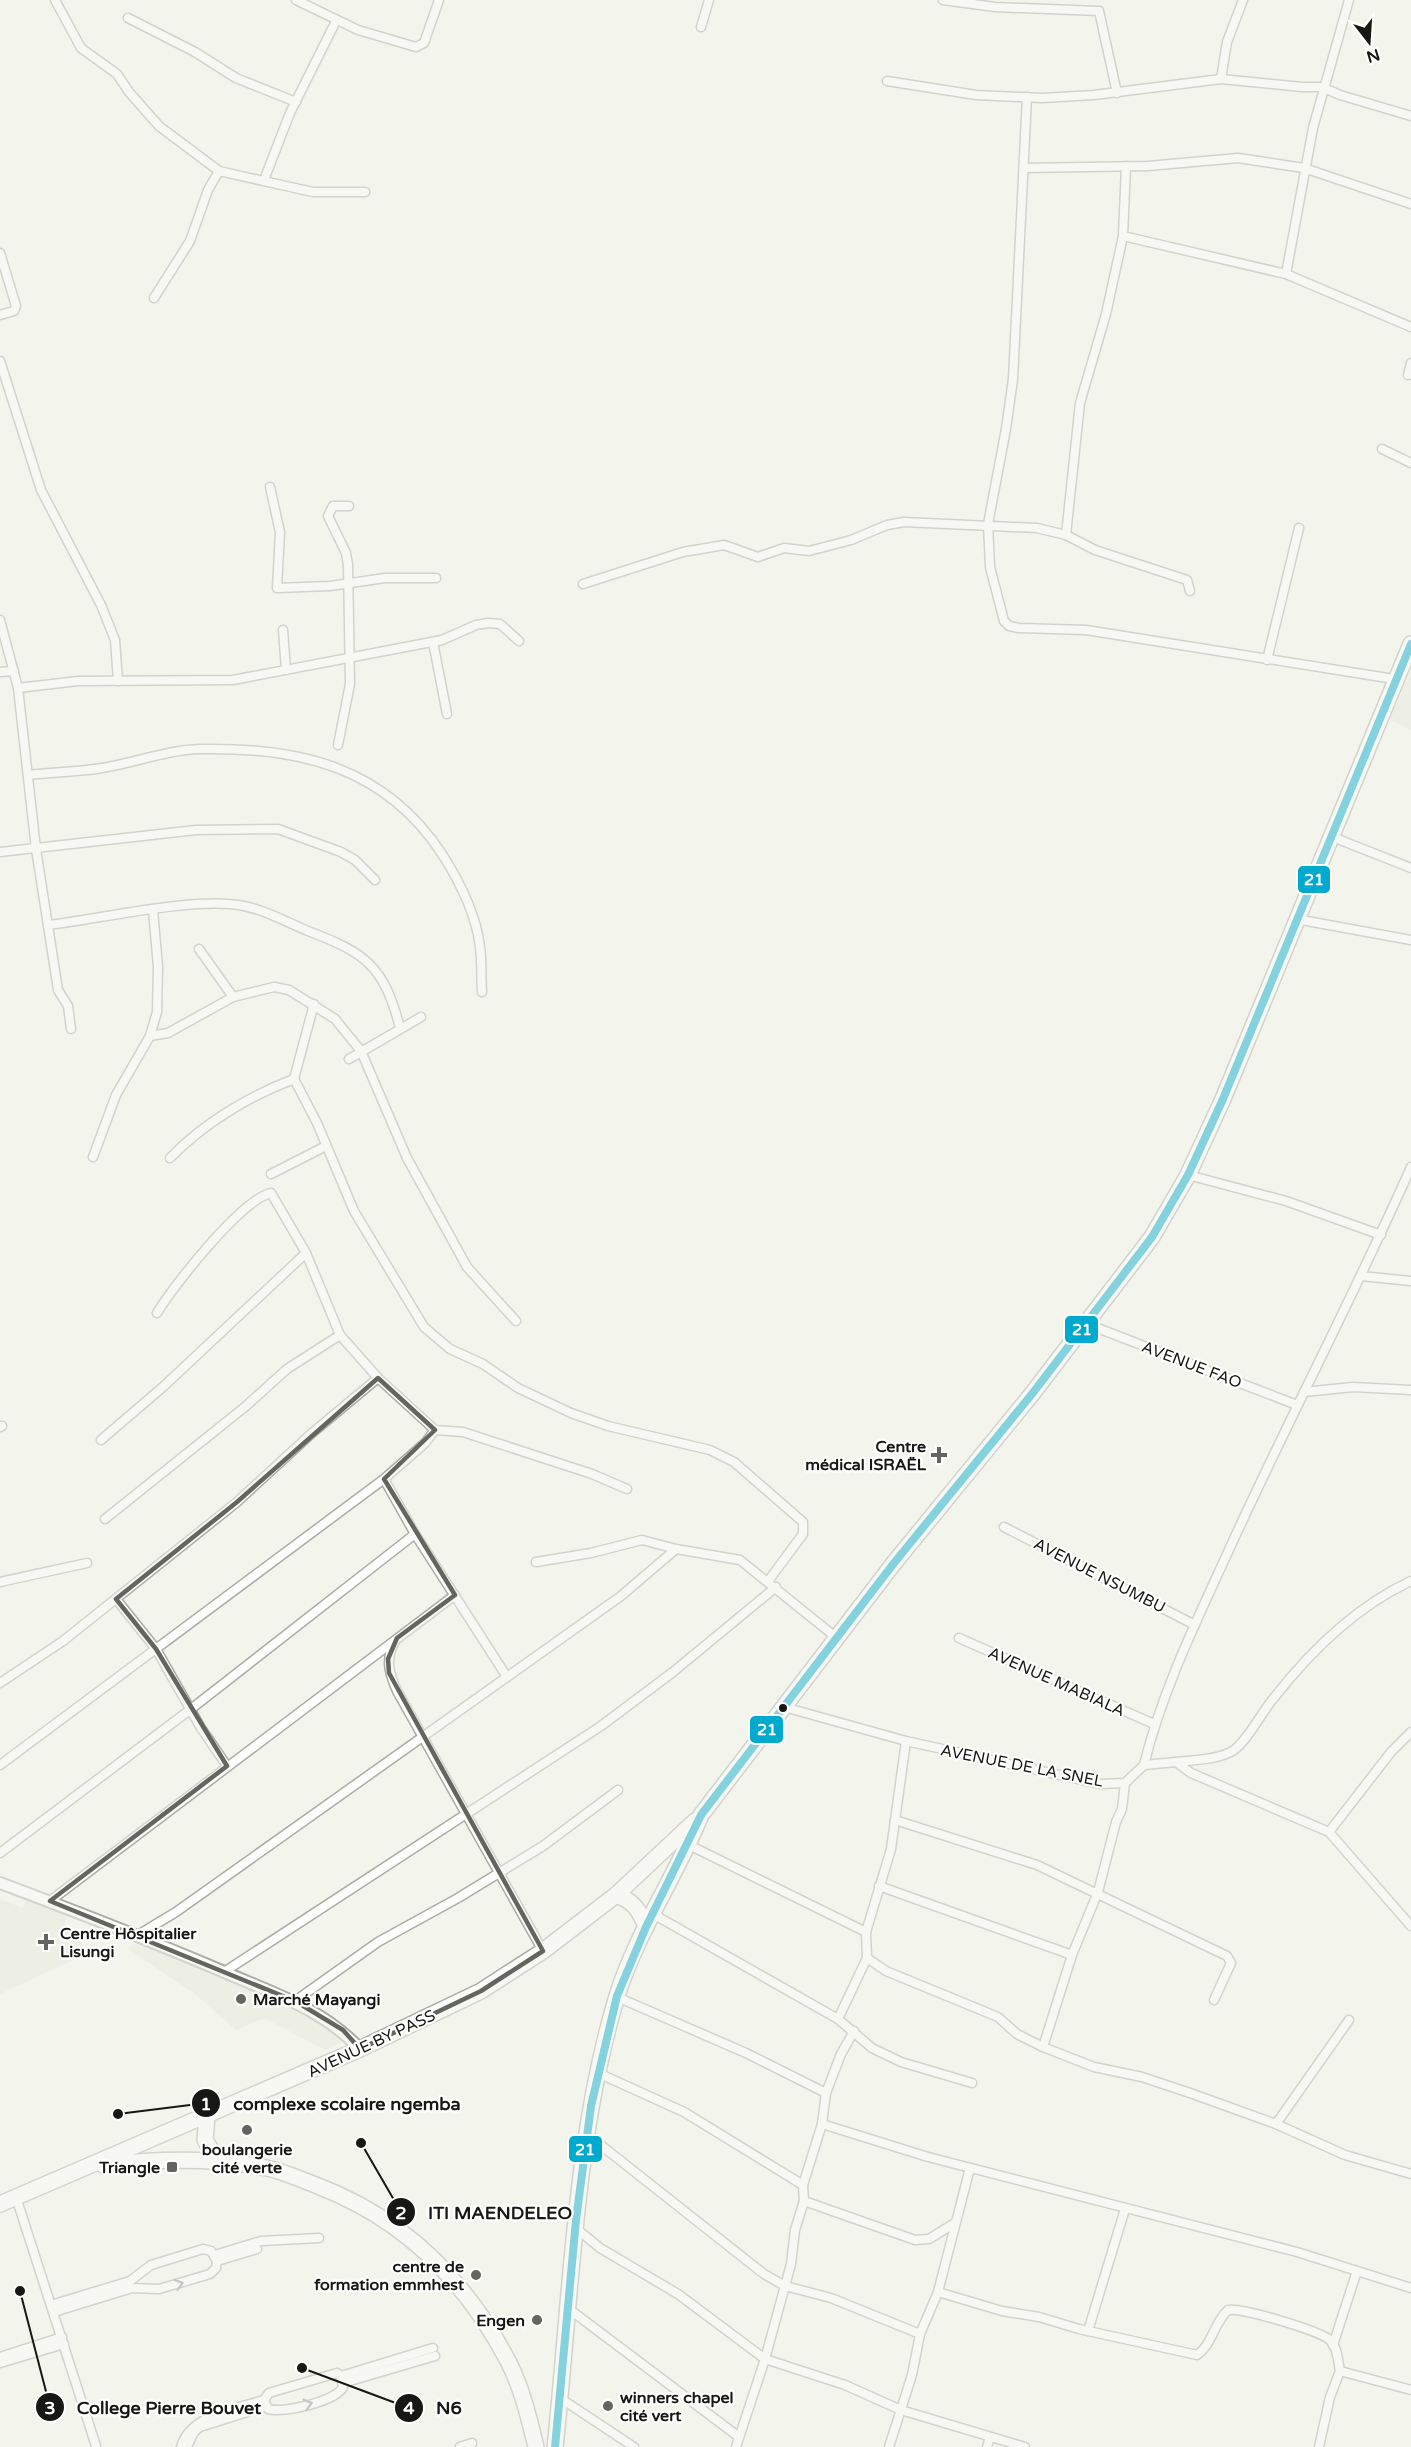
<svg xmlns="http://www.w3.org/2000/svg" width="1411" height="2447" viewBox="0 0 1411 2447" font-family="'Varela Round',sans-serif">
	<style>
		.built { fill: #e6e9da }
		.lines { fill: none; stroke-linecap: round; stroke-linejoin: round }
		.minor-casing { stroke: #acaca7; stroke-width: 11 }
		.tertiary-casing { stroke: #acaca7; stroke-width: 14 }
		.trunk-casing { stroke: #acaca7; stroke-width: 18 }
		.minor { stroke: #fdfdfc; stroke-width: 8 }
		.tertiary { stroke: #fdfdfc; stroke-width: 10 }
		.trunk { stroke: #fdfdfc; stroke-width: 15 }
		.bus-1-casing { stroke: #fff; stroke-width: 12 }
		.bus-1 { stroke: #00a9ce; stroke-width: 8 }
		.oneway { stroke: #969693 }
		.marked { fill: none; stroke: #64655f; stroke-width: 4.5; stroke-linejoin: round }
		.poi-dot { fill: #64655f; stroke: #fff; stroke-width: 2 }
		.bus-dot { fill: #171813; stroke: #fff; stroke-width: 2 }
		.labels { text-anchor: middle; stroke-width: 4.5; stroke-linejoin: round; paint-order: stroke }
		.street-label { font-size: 16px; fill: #171813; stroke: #fff }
		.poi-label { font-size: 16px; font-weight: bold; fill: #171813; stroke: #fff; text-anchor: end }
		.leader { fill: none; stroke: #171813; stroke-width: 2 }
		.callout-dot { fill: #171813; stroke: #fff; stroke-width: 2 }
		.mark-label { font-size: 18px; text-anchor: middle; font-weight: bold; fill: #fff }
		.callout-label { font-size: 18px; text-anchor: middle; font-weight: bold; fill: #171813; stroke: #fff; stroke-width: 4.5; stroke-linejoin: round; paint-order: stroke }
		.line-badge { stroke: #fff; stroke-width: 2 }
		.badge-label { font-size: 16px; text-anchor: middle; font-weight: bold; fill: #fff }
	</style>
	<rect width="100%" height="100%" fill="#f3f4ec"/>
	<g class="built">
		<path d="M1411 672V730L1389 719Z"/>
		<path d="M26 1898 68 1915 64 1926 76 1931 86 1954 0 1994V1899L23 1908Z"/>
		<path d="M141 1941 293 2004 346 2040 326 2050 264 2018 236 2030 195 1994 127 1948Z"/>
	</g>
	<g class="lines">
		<defs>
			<g id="minor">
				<path d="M55 0 81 48 117 74 129 92 159 126 219 171 313 192H365"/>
				<path d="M296 0 358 30 416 47 424 43 439 0"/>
				<path d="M943 0 995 7 1099 11 1117 93"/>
				<path d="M128 18 195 52 236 78 296 102"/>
				<path d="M701 27 709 0"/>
				<path d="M1221 79 1227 42 1243 0"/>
				<path d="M887 81 976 95 1042 98 1094 95 1221 79 1302 87H1322L1340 95 1411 116"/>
				<path d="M1027 97 1013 379 1006 429 988 524 990 567 1004 621 1009 626 1019 628 1086 630 1394 679"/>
				<path d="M1025 168 1148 166 1238 158 1304 168 1411 204"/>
				<path d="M264 180 290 113 336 21"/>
				<path d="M1123 236 1286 274 1411 327"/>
				<path d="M0 253 16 306 14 311 0 315"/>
				<path d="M1286 274 1313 128 1349 0"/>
				<path d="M154 298 190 241 208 190 219 171"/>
				<path d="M0 361 41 490 101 605 115 640 118 681"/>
				<path d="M1408 375 1411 363"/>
				<path d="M1382 449 1411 463"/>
				<path d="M270 487 280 532 277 588 330 586 385 578H436"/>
				<path d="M1066 535 1080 403 1106 314 1123 236 1126 166"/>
				<path d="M583 584 683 552 724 545 758 557 784 548 809 551 851 540 887 525 904 522 1037 528 1066 535 1095 550 1187 580 1190 591"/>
				<path d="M0 620 18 688 36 849 58 990 68 1006 71 1029"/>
				<path d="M283 630 286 670"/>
				<path d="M433 642 447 714"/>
				<path d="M1267 660 1299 528"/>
				<path d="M0 672 14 671"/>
				<path d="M18 688 78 681 233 680 442 640 476 625 488 623 500 624 519 641"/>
				<path d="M338 745 350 684 348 565 346 553 328 516 333 506H349"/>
				<path d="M29 775C53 772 78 772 102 768 135 763 166 750 200 749 300 747 385 767 442 854 460 882 476 914 480 947 482 961 481 977 482 992"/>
				<path d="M1330 836 1411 868"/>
				<path d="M0 852 196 830 278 829 341 852 355 860 375 880"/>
				<path d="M1296 919 1411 940"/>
				<path d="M48 925C101 919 195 896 244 906 266 910 288 923 308 931 366 953 384 966 400 1028"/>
				<path d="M199 949 233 997"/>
				<path d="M150 1036 168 1033 233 997 274 987 289 990 335 1019 361 1051 407 1158 467 1267 516 1321"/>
				<path d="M349 1059 421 1017"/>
				<path d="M294 1079 314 1004"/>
				<path d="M93 1157 116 1095 150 1036 157 1012 158 967 153 910"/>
				<path d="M170 1158C204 1123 249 1096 294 1079L317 1123 354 1211 424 1327 450 1349 483 1364 518 1388 571 1413 608 1426 710 1450 734 1462 803 1522V1534L769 1580"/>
				<path d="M271 1174 326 1146"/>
				<path d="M1188 1175 1286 1201 1381 1235"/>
				<path d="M1361 1276 1411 1281"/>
				<path d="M157 1313C174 1285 241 1200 271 1193L306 1253 340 1335 378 1378 435 1430 463 1432 592 1474 627 1489"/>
				<path d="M1087 1324 1297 1405"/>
				<path d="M1304 1392 1353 1387 1411 1390"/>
				<path d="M0 1427 2 1426"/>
				<path d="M101 1440 164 1386 306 1253"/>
				<path d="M384 1479 415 1534 507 1677"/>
				<path d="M105 1519 246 1406 287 1369 340 1335"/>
				<path d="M1004 1527 1195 1625"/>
				<path d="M536 1562 591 1553 642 1540 676 1549 740 1560 838 1639"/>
				<path d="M0 1582 87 1563"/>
				<path d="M116 1599 156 1649 201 1728 227 1766"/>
				<path d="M959 1638 1154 1724"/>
				<path d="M395 1641C385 1659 389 1673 397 1691L543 1951"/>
				<path d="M0 1683 63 1641 237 1502 312 1433 378 1378"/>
				<path d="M784 1707 906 1741 1100 1784 1125 1783 1144 1765 1176 1762 1191 1773 1329 1832 1391 1752 1411 1732"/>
				<path d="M1176 1762C1193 1760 1219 1760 1234 1750 1247 1741 1262 1712 1273 1699 1309 1653 1357 1606 1411 1581"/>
				<path d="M0 1765 384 1479 425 1443 435 1430"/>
				<path d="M1144 1765C1163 1687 1200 1614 1233 1541 1291 1415 1355 1293 1411 1167"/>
				<path d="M895 1820 1037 1865 1227 1956 1231 1963 1214 2000"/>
				<path d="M1329 1832 1411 1926"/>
				<path d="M689 1845 866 1932"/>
				<path d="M0 1853 191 1709 415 1534"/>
				<path d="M879 1886 1072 1955"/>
				<path d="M50 1901 455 1595"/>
				<path d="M653 1914 838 2019 872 2048 901 2062 972 2083"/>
				<path d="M138 1935 176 1912 621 1596 676 1549"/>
				<path d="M867 1958 886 1971 998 2017 1017 2034 1043 2047 1094 2067 1142 2077 1190 2093 1276 2124 1345 2155 1411 2174"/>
				<path d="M224 1972 601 1726 673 1672 776 1587"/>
				<path d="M617 1997 746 2053 826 2093"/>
				<path d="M295 2001 378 1942 458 1898 543 1846 618 1790"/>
				<path d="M838 2019 867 1958 866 1932 891 1849 906 1741"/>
				<path d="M1043 2047 1072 1955 1098 1892 1116 1822 1122 1809 1125 1783"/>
				<path d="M598 2073 684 2112 803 2185"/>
				<path d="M822 2124 928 2157 1297 2252 1411 2288"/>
				<path d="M1276 2124 1349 2020"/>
				<path d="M588 2135 764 2274 785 2286 831 2298 920 2334"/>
				<path d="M16 2197 96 2446"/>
				<path d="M804 2201 915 2240 929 2239 955 2223"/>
				<path d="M577 2229 600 2248 678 2294 765 2359 845 2385 901 2410 1025 2447"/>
				<path d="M215 2255 261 2241 319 2238"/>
				<path d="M217 2261 257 2249"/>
				<path d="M938 2292 1002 2311 1039 2317 1079 2329 1197 2355C1213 2344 1213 2324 1228 2310 1241 2307 1320 2331 1330 2340 1338 2348 1338 2362 1340 2371L1411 2390"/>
				<path d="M51 2305 130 2281 151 2265 203 2249 211 2251 217 2261 216 2268 210 2274 159 2289 132 2288 54 2312"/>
				<path d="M569 2309 739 2437"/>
				<path d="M1088 2331 1125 2209"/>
				<path d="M1333 2345 1357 2271"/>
				<path d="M0 2357 62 2337"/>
				<path d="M0 2363 64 2344"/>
				<path d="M343 2383 435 2356"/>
				<path d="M560 2398 634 2447"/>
				<path d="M264 2400 268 2409C282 2414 337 2401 343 2387L341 2376"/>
				<path d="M181 2447C190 2415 235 2409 264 2400L269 2393 337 2373 341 2376 433 2348"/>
				<path d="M187 2447 194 2432 200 2427 266 2406"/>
				<path d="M460 2447 472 2443"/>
				<path d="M736 2447 765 2359 791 2264 795 2230 804 2201 803 2185 822 2124 826 2093 841 2054 854 2031"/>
				<path d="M889 2447 912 2375 920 2334 938 2292 970 2168"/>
				<path d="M987 2447 990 2437"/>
				<path d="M1319 2447 1330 2397 1340 2371"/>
			</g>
			<path id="tertiary" d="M0 1883C75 1911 149 1940 222 1971 272 1993 322 2008 360 2049"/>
			<g id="trunk">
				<path d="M616 1895C633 1900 640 1911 646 1927"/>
				<path d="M207 2116 205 2140 218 2161"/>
				<path d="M103 2165C155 2159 209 2157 262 2167 280 2170 300 2179 318 2186 404 2219 465 2279 508 2361 522 2388 529 2418 536 2447"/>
				<path d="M0 2204 360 2049 481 1991 543 1951 616 1895 695 1821"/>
				<path d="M555 2447C571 2300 574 2138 617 1996 637 1932 676 1876 701 1815L894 1563 1032 1394 1152 1237 1188 1175 1223 1099 1411 644"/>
			</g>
		</defs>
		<use href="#minor" class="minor-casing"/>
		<use href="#tertiary" class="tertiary-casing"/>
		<use href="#trunk" class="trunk-casing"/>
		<use href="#minor" class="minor"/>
		<use href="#tertiary" class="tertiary"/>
		<use href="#trunk" class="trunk"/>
		<defs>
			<path id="bus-1" d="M555 2447 576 2220 591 2106 617 1996 646 1927 701 1815 894 1563 1032 1394 1152 1237 1188 1175 1223 1099 1411 644"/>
		</defs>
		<use href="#bus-1" class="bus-1-casing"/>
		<use href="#bus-1" class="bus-1"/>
	</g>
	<defs><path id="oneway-chevron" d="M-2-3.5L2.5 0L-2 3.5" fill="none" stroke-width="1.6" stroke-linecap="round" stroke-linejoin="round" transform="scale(1.5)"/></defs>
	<g class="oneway">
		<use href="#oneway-chevron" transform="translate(179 2284) rotate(-17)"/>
		<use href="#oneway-chevron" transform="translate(308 2404) rotate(-16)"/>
	</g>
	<path d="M0 0H1411V2447H0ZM378 1378 435 1430 384 1479 455 1595 397 1638 388 1659 389 1673 543 1951 481 1991 360 2049 343 2030 295 2001 50 1901 227 1766 156 1649 116 1599 237 1502Z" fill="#f3f4ec" fill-opacity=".55" fill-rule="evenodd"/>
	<path class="marked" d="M378 1378 435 1430 384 1479 455 1595 397 1638 388 1659 389 1673 543 1951 481 1991 360 2049 343 2030 295 2001 50 1901 227 1766 156 1649 116 1599 237 1502Z"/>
	<g class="poi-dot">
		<path d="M936 1446h6v6h6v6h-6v6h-6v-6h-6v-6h6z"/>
		<path d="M43 1933h6v6h6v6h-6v6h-6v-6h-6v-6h6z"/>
		<circle cx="241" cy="1999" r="6"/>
		<circle cx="247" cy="2130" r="6"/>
		<rect x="166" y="2161" width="12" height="12" rx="3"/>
		<circle cx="476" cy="2275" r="6"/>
		<circle cx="537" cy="2320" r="6"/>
		<circle cx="608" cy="2406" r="6"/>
	</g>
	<circle class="bus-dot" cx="783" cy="1708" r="5"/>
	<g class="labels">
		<g class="street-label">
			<text transform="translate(1192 1364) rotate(21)" y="6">AVENUE FAO</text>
			<text transform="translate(1100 1575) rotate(27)" y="6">AVENUE NSUMBU</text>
			<text transform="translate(1057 1681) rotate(24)" y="6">AVENUE MABIALA</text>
			<text transform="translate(1022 1765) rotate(11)" y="6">AVENUE DE LA SNEL</text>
			<text transform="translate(371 2043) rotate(-25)" y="6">AVENUE BY PASS</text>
		</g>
		<g class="poi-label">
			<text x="926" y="1452">Centre<tspan x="926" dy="18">médical ISRAËL</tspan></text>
			<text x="60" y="1939" text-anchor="start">Centre Hôspitalier<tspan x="60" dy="18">Lisungi</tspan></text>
			<text x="253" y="2005" text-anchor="start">Marché Mayangi</text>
			<text x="247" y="2155" text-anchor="middle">boulangerie<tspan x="247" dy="18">cité verte</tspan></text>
			<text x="160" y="2173">Triangle</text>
			<text x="464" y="2272">centre de<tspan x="464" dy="18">formation emmhest</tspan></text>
			<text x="525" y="2326">Engen</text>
			<text x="620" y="2403" text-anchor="start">winners chapel<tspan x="620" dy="18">cité vert</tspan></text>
		</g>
	</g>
	<path class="leader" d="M118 2114L206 2103M361 2143L401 2212M20 2291L50 2407M302 2368L409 2408"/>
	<g class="callout-dot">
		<circle cx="118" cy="2114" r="6"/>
		<circle cx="361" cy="2143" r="6"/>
		<circle cx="20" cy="2291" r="6"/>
		<circle cx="302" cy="2368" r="6"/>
		<circle cx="206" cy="2103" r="15"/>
		<circle cx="401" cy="2212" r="15"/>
		<circle cx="50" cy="2407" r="15"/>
		<circle cx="409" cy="2408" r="15"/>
	</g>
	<g class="mark-label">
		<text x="206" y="2110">1</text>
		<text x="401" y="2219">2</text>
		<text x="50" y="2414">3</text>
		<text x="409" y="2414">4</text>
	</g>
	<g class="callout-label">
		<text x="347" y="2110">complexe scolaire ngemba</text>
		<text x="500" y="2219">ITI MAENDELEO</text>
		<text x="169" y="2414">College Pierre Bouvet</text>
		<text x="449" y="2414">N6</text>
	</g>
	<g class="line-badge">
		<rect x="1297" y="865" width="34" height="29" rx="6" fill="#00a9ce"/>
		<rect x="1064" y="1315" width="35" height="29" rx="6" fill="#00a9ce"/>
		<rect x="749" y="1715" width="35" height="29" rx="6" fill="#00a9ce"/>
		<rect x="568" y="2135" width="35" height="28" rx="6" fill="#00a9ce"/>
	</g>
	<g class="badge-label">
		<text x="1314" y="885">21</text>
		<text x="1082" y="1335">21</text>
		<text x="767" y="1735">21</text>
		<text x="585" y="2155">21</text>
	</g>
	<g transform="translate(1369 42) rotate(163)" stroke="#ffffff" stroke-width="4.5" paint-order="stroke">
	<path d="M0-4.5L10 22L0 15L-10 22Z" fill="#171813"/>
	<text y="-9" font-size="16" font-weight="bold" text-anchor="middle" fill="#171813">N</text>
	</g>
</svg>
